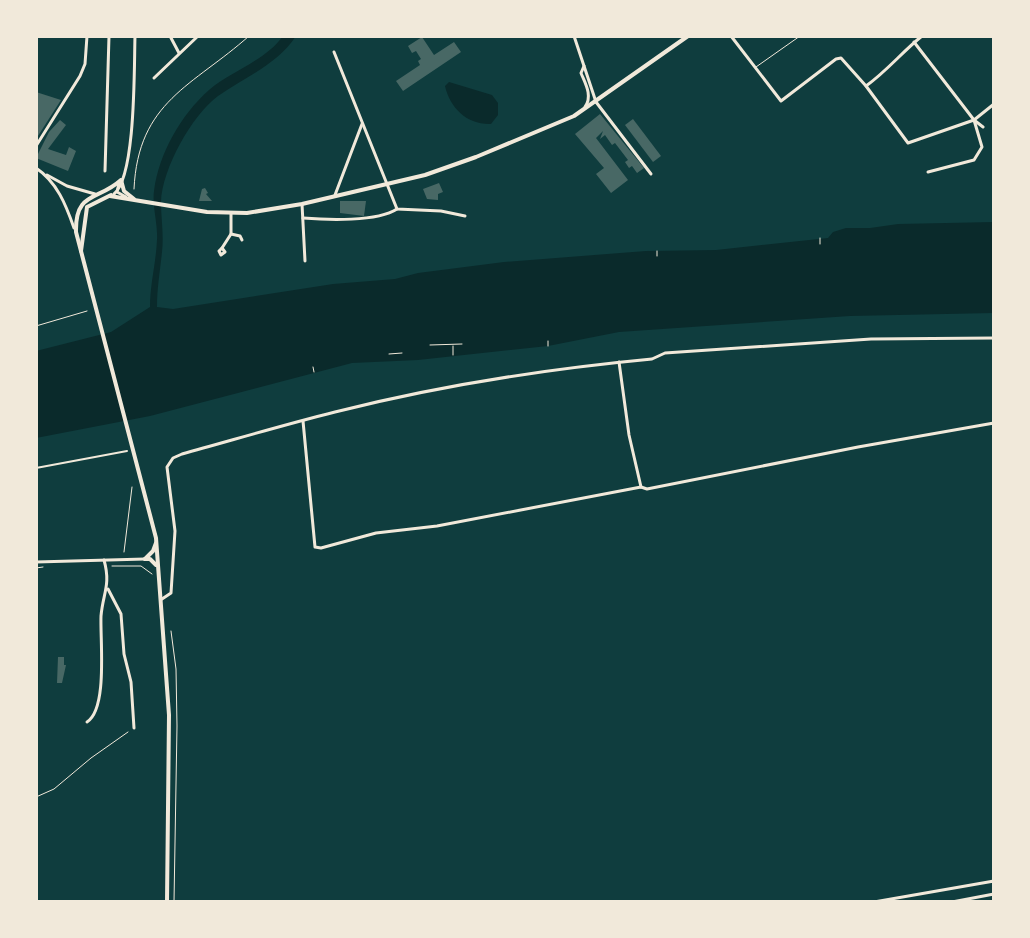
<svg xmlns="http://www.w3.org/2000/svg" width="1030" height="938" viewBox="0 0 1030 938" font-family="Rubik,sans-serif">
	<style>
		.water { fill: #0a2a2b }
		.building { fill: #486865 }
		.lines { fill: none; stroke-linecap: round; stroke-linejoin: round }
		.path { stroke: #f1e9da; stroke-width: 1 }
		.service { stroke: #f1e9da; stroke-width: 1 }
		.pedestrian { stroke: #f1e9da; stroke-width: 2 }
		.minor { stroke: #f1e9da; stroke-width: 3 }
		.tertiary { stroke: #f1e9da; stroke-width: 3 }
		.secondary { stroke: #f1e9da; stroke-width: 4 }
	</style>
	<rect width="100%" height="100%" fill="#0f3d3e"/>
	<g class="water">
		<path d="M283 36H296C277 65 246 76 218 96 192 115 162 169 161 202 161 219 164 234 162 252 160 271 157 288 157 307L173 309 333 284 395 279 418 273 504 262 646 251 716 250 828 238 833 232 846 228H870L898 224 994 222V313L850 316 619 332 548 346 418 360 352 363 150 416 36 438V351L111 332 150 307C150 284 156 263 157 240 158 224 152 206 154 191 159 153 181 115 209 90 233 70 265 61 283 36Z"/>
		<path d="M449 82 492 95 498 103V115L491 124C467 125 450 108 445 86Z"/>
	</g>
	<g class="building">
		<path d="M422 37 434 55 454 42 461 52 403 91 396 81 420 65 418 61 421 59 416 51 412 53 408 46Z"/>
		<path d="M36 92 61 100 36 139Z"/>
		<path d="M600 114 644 168 637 173 632 166 629 168 625 162 628 160 615 143 612 145 605 135 600 139 603 131 596 138 628 180 611 193 596 174 604 168 575 134Z"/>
		<path d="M633 119 661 156 653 162 625 125Z"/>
		<path d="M60 120 66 125 48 149 66 155 69 147 76 151 68 171 36 158 49 132Z"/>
		<path d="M439 183 443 192 438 194V200L427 199 423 189Z"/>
		<path d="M205 188 208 193 206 194 212 201H199L202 189Z"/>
		<path d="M340 201H366L364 216 340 213Z"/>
		<path d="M58 657H64V665H66L62 683H57Z"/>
	</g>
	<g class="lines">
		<g class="path">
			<path d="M134 189C138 101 193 86 249 36"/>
			<path d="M820 238V244"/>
			<path d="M657 251V256"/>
			<path d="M36 326 87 311"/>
			<path d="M548 341V346"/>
			<path d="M430 345 462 344"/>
			<path d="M453 346V355"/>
			<path d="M389 354 402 353"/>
			<path d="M313 367 314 372"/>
			<path d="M124 552 132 487"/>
			<path d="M112 566H141L152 574"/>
			<path d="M36 568 43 567"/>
			<path d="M171 631 176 669 177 726 174 902"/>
			<path d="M36 797 54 789 91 758 128 732"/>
		</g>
		<path class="service" d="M756 67 800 36"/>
		<path class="pedestrian" d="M36 468 127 451"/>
		<g class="minor">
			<path d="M170 36 179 53"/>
			<path d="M731 36 781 101 836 59 841 58 866 86 908 143 974 120 983 127"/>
			<path d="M914 42 974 120 982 147 974 160 928 172"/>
			<path d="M334 52 397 209 441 211 465 216"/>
			<path d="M584 66 581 73C585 83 593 96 585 107"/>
			<path d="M154 78 198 36"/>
			<path d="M866 86C887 71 902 52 922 36"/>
			<path d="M596 102 651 174"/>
			<path d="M974 120 994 104"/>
			<path d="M36 146 80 76 85 64 87 36"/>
			<path d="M36 168C57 182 66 205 74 228"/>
			<path d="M105 171 109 36"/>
			<path d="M47 175 67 186 95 194"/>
			<path d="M335 195 362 124"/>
			<path d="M302 204 305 261"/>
			<path d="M303 218C327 220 377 222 397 209"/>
			<path d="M231 234 240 236 242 240"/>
			<path d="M222 248 231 234V213"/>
			<path d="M222 248 225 252 221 255 219 251Z"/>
			<path d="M619 362 629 435 641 487"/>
			<path d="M303 421 315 547 321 548 376 533 437 526 641 487 647 489 858 447 994 423"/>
			<path d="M36 562 145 559"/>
			<path d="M108 589 121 614 124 654 131 682 134 728"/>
			<path d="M162 599 171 593 175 531 167 467 173 458 182 454C233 440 283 425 335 412 438 386 546 369 652 359L665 353 871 339 994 338"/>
			<path d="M87 722C108 709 100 640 101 616 103 593 111 585 104 560"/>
			<path d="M952 902 994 894"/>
		</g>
		<g class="tertiary">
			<path d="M574 36 596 102"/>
			<path d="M119 183 117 192 126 197"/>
			<path d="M114 194C136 176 134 67 135 36"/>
			<path d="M874 902 994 881"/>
		</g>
		<g class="secondary">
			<path d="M110 196 207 212 247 213 302 204 425 175 476 157 574 116 688 36"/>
			<path d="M134 199 124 191 121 180C98 201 75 191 76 232L156 538 169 715 167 902"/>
			<path d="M81 251 87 207 111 195"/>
			<path d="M145 559H150L156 565"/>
			<path d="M145 559 153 551 156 543"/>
		</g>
	</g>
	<rect width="1030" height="938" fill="none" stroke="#f1e9da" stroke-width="76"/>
</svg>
